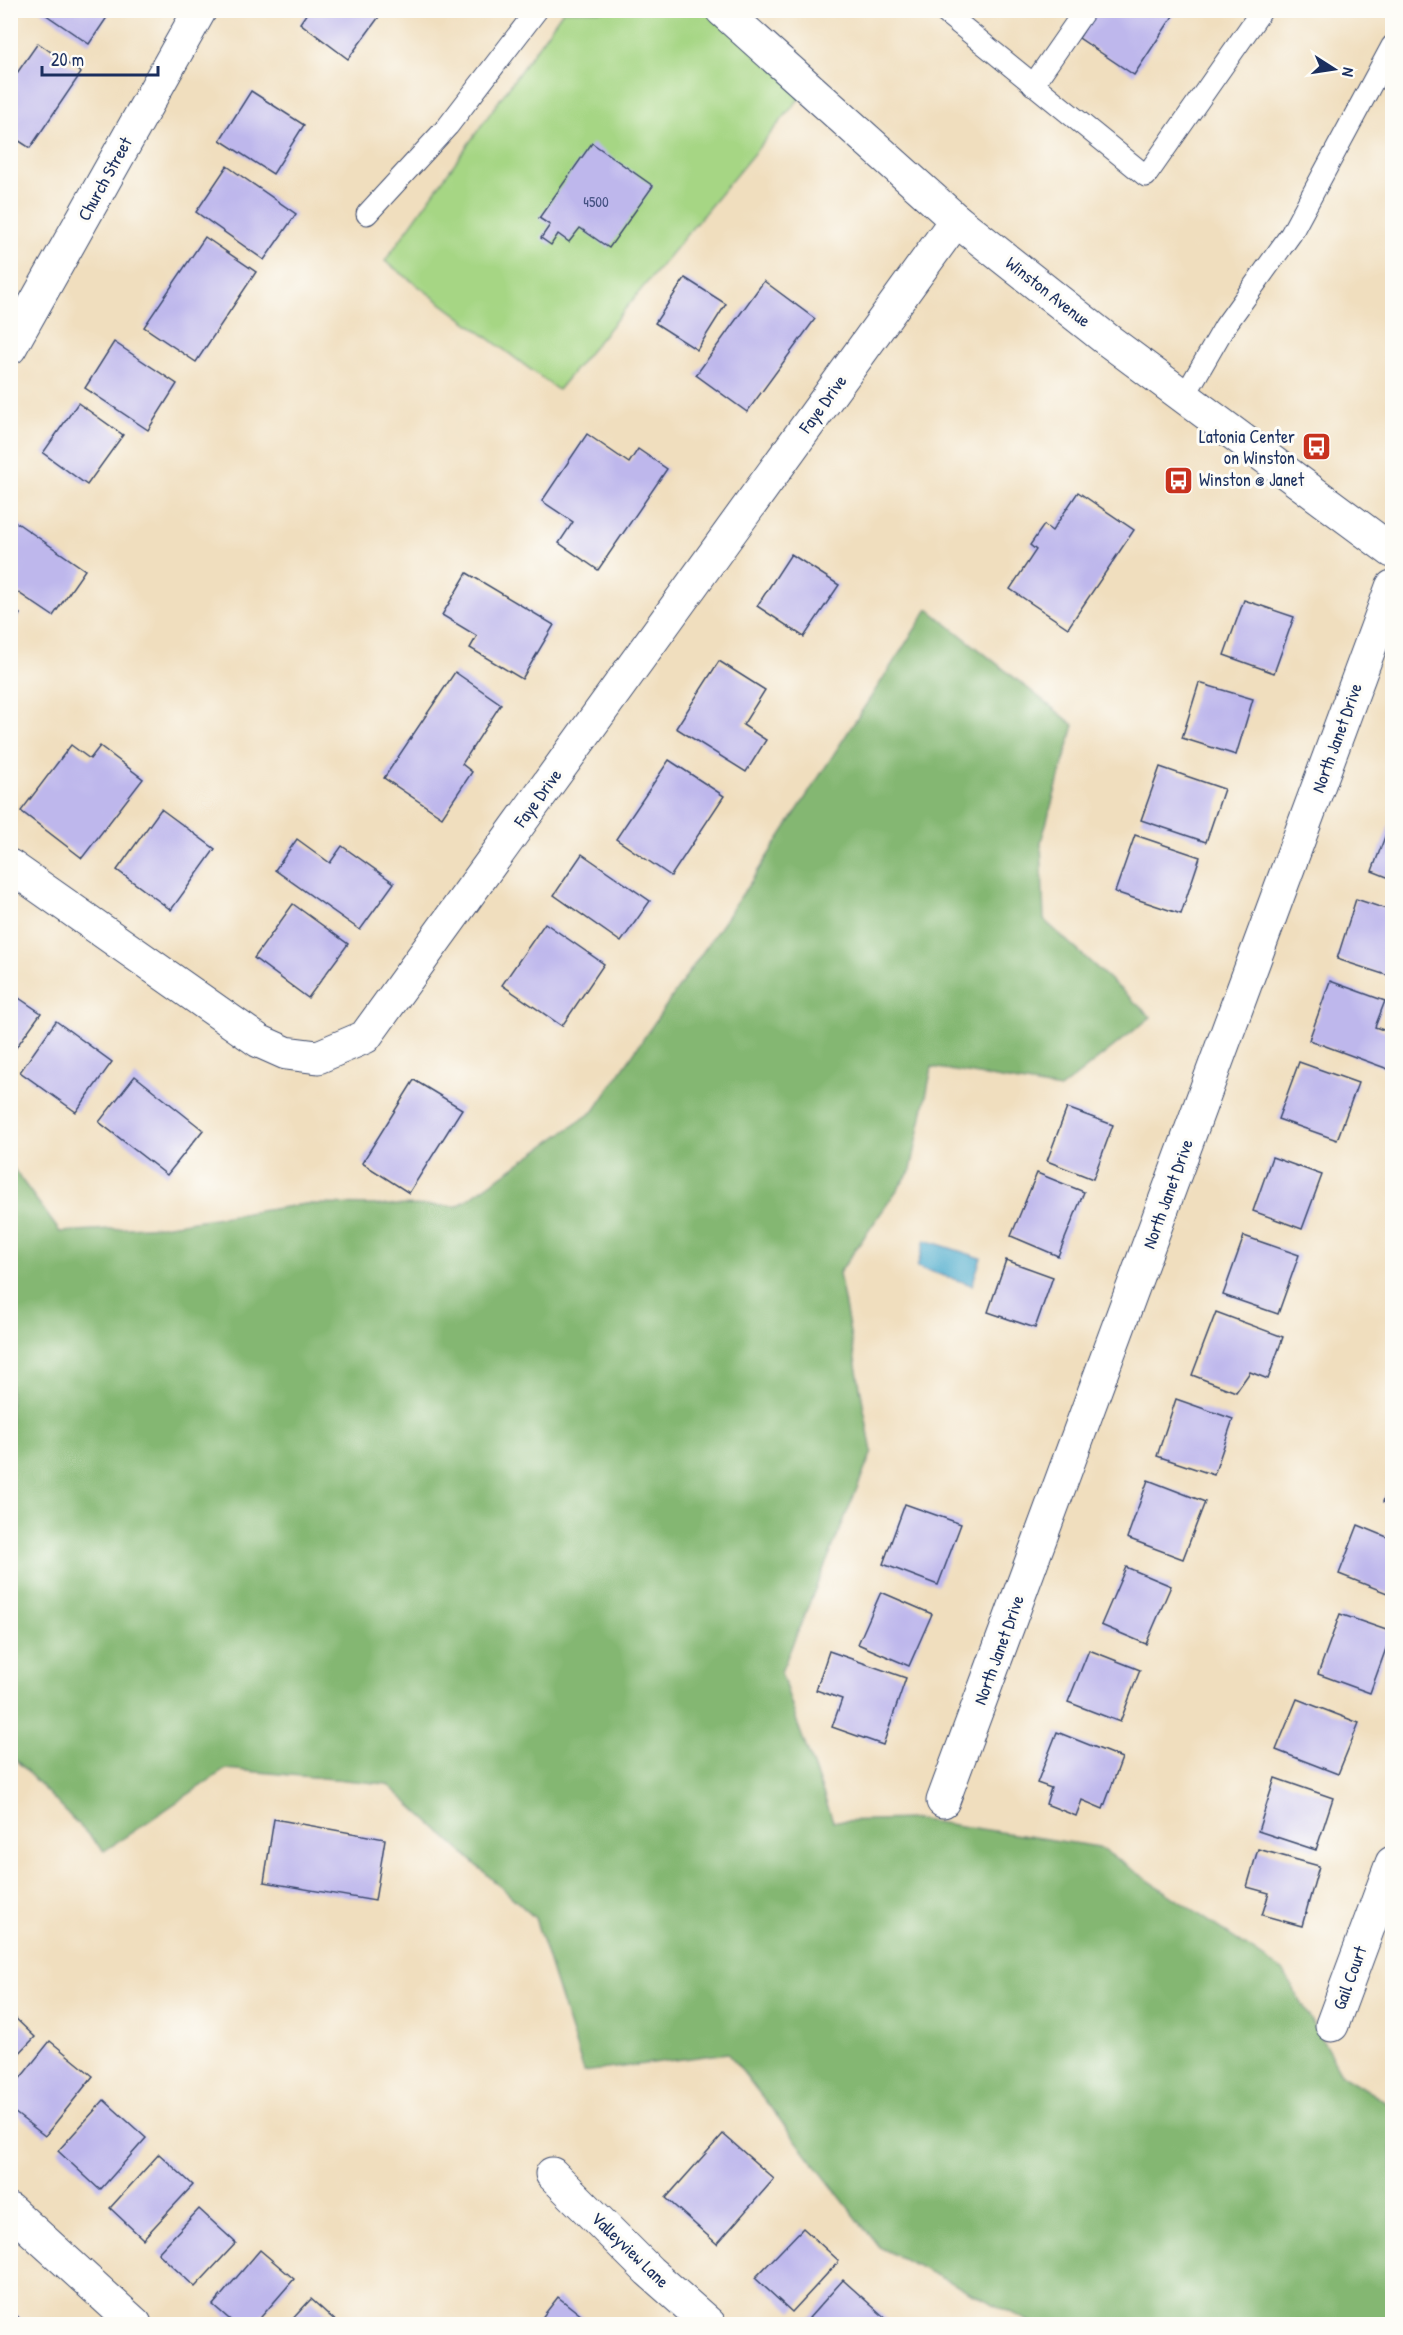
<svg xmlns="http://www.w3.org/2000/svg" width="1403" height="2335" viewBox="0 0 1403 2335" font-family="'Patrick Hand',sans-serif">
	<style>
		.green { fill: #a6d684; stroke: #608271; stroke-width: 1.5 }
		.forest { fill: #84b772; stroke: #507368; stroke-width: 1.5 }
		.water { fill: #4eaccd; stroke: #346e96; stroke-width: 1.5 }
		.building { fill: #beb7ec }
		.lines { fill: none; stroke-linecap: round; stroke-linejoin: round }
		.service-casing { stroke: #3b496c; stroke-width: 23 }
		.minor-casing { stroke: #3b496c; stroke-width: 35 }
		.secondary-casing { stroke: #3b496c; stroke-width: 35 }
		.service { stroke: #fff; stroke-width: 21 }
		.minor { stroke: #fff; stroke-width: 33 }
		.secondary { stroke: #fff; stroke-width: 33 }
		.labels { text-anchor: middle; stroke-width: 6; stroke-linejoin: round; paint-order: stroke }
		.number-label { font-size: 15px; fill: #445182 }
		.street-label { font-size: 18px; fill: #1b2f5e; stroke: #fdfcf7 }
		.poi-label { font-size: 18px; fill: #1b2f5e; stroke: #fdfcf7; text-anchor: end }
	</style>
	<rect width="100%" height="100%" fill="#fdfcf7"/>
	<filter id="ink" filterUnits="userSpaceOnUse"><feTurbulence type="fractalNoise" baseFrequency=".0167" numOctaves="2"/><feDisplacementMap in="SourceGraphic" scale="12" xChannelSelector="R" yChannelSelector="G"/><feConvolveMatrix kernelMatrix="1 2 1 2 8 2 1 2 1" color-interpolation-filters="sRGB"/></filter>
	<filter id="wash" filterUnits="userSpaceOnUse"><feTurbulence type="fractalNoise" baseFrequency=".008" numOctaves="4" result="noise"/><feDisplacementMap in="SourceGraphic" scale="24" xChannelSelector="R" yChannelSelector="G"/><feGaussianBlur stdDeviation="1.35" result="paint"/><feColorMatrix in="noise" values="0 0 0 0 0 0 0 0 0 0 0 0 0 0 0 0 0 1.4 0 .05"/><feComposite in="paint" operator="in"/></filter>
	<g filter="url(#wash)">
		<rect width="100%" height="100%" fill="#f0debe"/>
		<path class="green" d="M563 11H722L808 88 558 390 385 261Z"/>
		<path class="forest" d="M928 609 1074 725 1041 842 1044 920 1151 1017 1060 1089 932 1067 911 1170 839 1273 872 1452 781 1672 798 1725 833 1821 915 1819 1099 1847 1284 1972 1342 2075 1392 2106V2324H1034L879 2247 728 2053 584 2072 535 1918 387 1784 226 1769 104 1851 11 1755 10 1164 60 1232 162 1226 305 1204 458 1206 594 1111 752 880Z"/>
		<path class="water" d="M925 1240 981 1258 972 1285 917 1267Z"/>
		<g id="blocks">
			<g class="building">
				<path d="M39 10H112L89 44Z"/>
				<path d="M309 10H384L348 59 300 23Z"/>
				<path d="M1097 10H1177L1134 75 1079 38Z"/>
				<path d="M38 43 81 73 30 148 10 135V83Z"/>
				<path d="M251 91 304 125 273 174 220 140Z"/>
				<path d="M592 143 653 186 609 248 580 228 569 242 558 234 551 245 541 238 550 225 539 218Z"/>
				<path d="M227 166 296 214 264 260 196 212Z"/>
				<path d="M205 237 256 272 196 362 144 327Z"/>
				<path d="M685 278 726 304 697 350 655 323Z"/>
				<path d="M764 281 815 319 747 412 696 375Z"/>
				<path d="M114 342 177 384 148 430 85 388Z"/>
				<path d="M78 403 123 435 87 485 43 453Z"/>
				<path d="M587 434 629 463 638 449 667 469 598 570 559 543 573 522 542 501Z"/>
				<path d="M1078 492 1134 530 1068 628 1010 589 1036 550 1030 545 1044 525 1052 531Z"/>
				<path d="M10 518 85 570 53 616 10 587Z"/>
				<path d="M791 554 839 585 804 637 757 606Z"/>
				<path d="M467 573 554 625 522 679 470 648 477 636 442 615Z"/>
				<path d="M1244 600 1294 617 1274 673 1224 655Z"/>
				<path d="M10 608 20 614 10 630Z"/>
				<path d="M719 661 765 690 743 725 766 740 746 772 676 728Z"/>
				<path d="M455 672 501 704 462 764 472 772 442 817 384 778Z"/>
				<path d="M1199 683 1253 699 1236 755 1182 738Z"/>
				<path d="M71 745 90 759 100 746 143 779 82 858 21 811Z"/>
				<path d="M669 760 724 796 671 876 616 839Z"/>
				<path d="M1160 767 1224 789 1206 842 1141 820Z"/>
				<path d="M161 809 215 849 171 910 117 870Z"/>
				<path d="M1392 818V879L1372 871Z"/>
				<path d="M1135 835 1200 857 1181 914 1115 892Z"/>
				<path d="M297 839 330 863 342 846 394 883 360 930 275 870Z"/>
				<path d="M582 854 650 901 621 942 554 895Z"/>
				<path d="M1356 899 1392 911V977L1337 959Z"/>
				<path d="M293 904 348 944 308 998 254 958Z"/>
				<path d="M545 923 604 964 562 1026 502 985Z"/>
				<path d="M1330 981 1385 1001 1375 1027 1392 1033V1058L1388 1069 1309 1040Z"/>
				<path d="M10 992 41 1013 10 1056Z"/>
				<path d="M56 1021 112 1062 76 1112 20 1072Z"/>
				<path d="M1299 1062 1358 1083 1337 1140 1278 1119Z"/>
				<path d="M135 1076 203 1130 167 1175 99 1122Z"/>
				<path d="M414 1080 462 1109 409 1193 362 1163Z"/>
				<path d="M1067 1108 1113 1125 1093 1179 1047 1161Z"/>
				<path d="M1272 1157 1322 1175 1302 1229 1253 1211Z"/>
				<path d="M1037 1173 1084 1192 1058 1256 1011 1236Z"/>
				<path d="M1244 1236 1299 1255 1278 1314 1223 1295Z"/>
				<path d="M1006 1260 1053 1277 1035 1328 988 1312Z"/>
				<path d="M1216 1312 1283 1337 1268 1379 1250 1372 1236 1392 1192 1375Z"/>
				<path d="M1176 1399 1233 1419 1214 1475 1157 1456Z"/>
				<path d="M1392 1474V1505L1383 1502Z"/>
				<path d="M1148 1480 1205 1502 1183 1559 1127 1538Z"/>
				<path d="M905 1504 961 1524 938 1585 883 1564Z"/>
				<path d="M1358 1525 1392 1539V1595L1339 1574Z"/>
				<path d="M1126 1567 1171 1586 1146 1644 1101 1625Z"/>
				<path d="M881 1592 932 1614 909 1666 858 1644Z"/>
				<path d="M1340 1614 1392 1632 1370 1693 1318 1674Z"/>
				<path d="M1089 1650 1140 1670 1120 1722 1068 1702Z"/>
				<path d="M829 1651 906 1678 883 1745 832 1727 842 1699 816 1690Z"/>
				<path d="M1297 1699 1359 1723 1338 1774 1276 1750Z"/>
				<path d="M1057 1732 1122 1758 1103 1809 1082 1800 1076 1816 1046 1804 1051 1788 1037 1783Z"/>
				<path d="M1275 1778 1333 1798 1316 1850 1258 1831Z"/>
				<path d="M274 1819 385 1839 375 1901 264 1882Z"/>
				<path d="M1258 1849 1319 1866 1302 1926 1262 1915 1269 1893 1247 1887Z"/>
				<path d="M10 2013 35 2037 10 2063Z"/>
				<path d="M50 2041 93 2076 45 2136 10 2109V2091Z"/>
				<path d="M104 2100 146 2138 100 2190 58 2151Z"/>
				<path d="M723 2134 774 2179 717 2244 666 2198Z"/>
				<path d="M159 2154 193 2185 143 2239 110 2208Z"/>
				<path d="M199 2209 236 2243 195 2287 158 2253Z"/>
				<path d="M803 2228 839 2261 792 2312 755 2278Z"/>
				<path d="M260 2250 294 2279 255 2324H235L213 2305Z"/>
				<path d="M843 2280 892 2324H816L809 2318Z"/>
				<path d="M558 2297 592 2324H537Z"/>
				<path d="M311 2299 339 2324H288Z"/>
				<path d="M10 2309 25 2324H10Z"/>
			</g>
		</g>
	</g>
	<g filter="url(#ink)">
		<use href="#blocks" fill-opacity="0" stroke="#3b496c" stroke-width="1.5"/>
		<g class="lines">
			<defs>
				<g id="service">
					<path d="M942 10 1146 176 1262 10"/>
					<path d="M1033 85 1085 10"/>
					<path d="M367 214 448 126 537 10"/>
					<path d="M1184 397 1225 326 1291 234 1392 46"/>
				</g>
				<g id="minor">
					<path d="M10 348 200 10"/>
					<path d="M10 866 259 1041 286 1053 318 1057 365 1037 956 220"/>
					<path d="M943 1801 1392 587"/>
					<path d="M1332 2025 1392 1863"/>
					<path d="M552 2174 649 2271 709 2324"/>
					<path d="M10 2210 135 2324"/>
				</g>
				<path id="secondary" d="M722 10 956 220 1105 338 1392 551"/>
			</defs>
			<use href="#service" class="service-casing"/>
			<use href="#minor" class="minor-casing"/>
			<use href="#secondary" class="secondary-casing"/>
			<use href="#service" class="service"/>
			<use href="#minor" class="minor"/>
			<use href="#secondary" class="secondary"/>
		</g>
	</g>
	<defs>
		<symbol id="bus-square" viewBox="-11 -11 22 22"><rect x="-9" y="-9" width="18" height="18" rx="4" fill="#c8321e" stroke="#fdfcf7"/><path d="M-5-6H5V4H4V6H2V4H-2V6H-4V4H-5ZM-3.5-4V0h7V-4ZM-3.5 1.2v1.5H-2V1.2ZM2 1.2v1.5H3.5V1.2Z" fill="#fff"/></symbol>
	</defs>
	<g fill-rule="evenodd">
		<use href="#bus-square" x="1300" y="430" width="33" height="33"/>
		<use href="#bus-square" x="1162" y="464" width="33" height="33"/>
	</g>
	<g class="labels">
		<g class="number-label">
			<text x="596" y="207">4500</text>
		</g>
		<g class="street-label">
			<text transform="translate(105 179) rotate(-61)" y="6">Church Street</text>
			<text transform="translate(1048 292) rotate(38)" y="6">Winston Avenue</text>
			<text transform="translate(823 404) rotate(-54)" y="6">Faye Drive</text>
			<text transform="translate(1337 738) rotate(-70)" y="6">North Janet Drive</text>
			<text transform="translate(538 798) rotate(-54)" y="6">Faye Drive</text>
			<text transform="translate(1168 1194) rotate(-70)" y="6">North Janet Drive</text>
			<text transform="translate(999 1650) rotate(-70)" y="6">North Janet Drive</text>
			<text transform="translate(1350 1978) rotate(-70)" y="6">Gail Court</text>
			<text transform="translate(630 2250) rotate(44)" y="6">Valleyview Lane</text>
		</g>
		<g class="poi-label">
			<text x="1295" y="443">Latonia Center<tspan x="1295" dy="21">on Winston</tspan></text>
			<text x="1199" y="486" text-anchor="start">Winston @ Janet</text>
		</g>
	</g>
	<rect width="1403" height="2335" fill="none" stroke="#fdfcf7" stroke-width="36"/>
	<g transform="translate(1334 69) rotate(102)" stroke="#fdfcf7" stroke-width="4.5" paint-order="stroke">
	<path d="M0-4.5L10 22L0 15L-10 22Z" fill="#1b2f5e"/>
	<text y="-9" font-size="16" font-weight="bold" text-anchor="middle" fill="#1b2f5e">N</text>
	</g>
	<path d="M42 66v9h116v-9" fill="none" stroke="#1b2f5e" stroke-width="3"/>
	<text x="51" y="66" font-size="18" fill="#1b2f5e" stroke="#fdfcf7" stroke-width="4.5" paint-order="stroke">20 m</text>
</svg>
